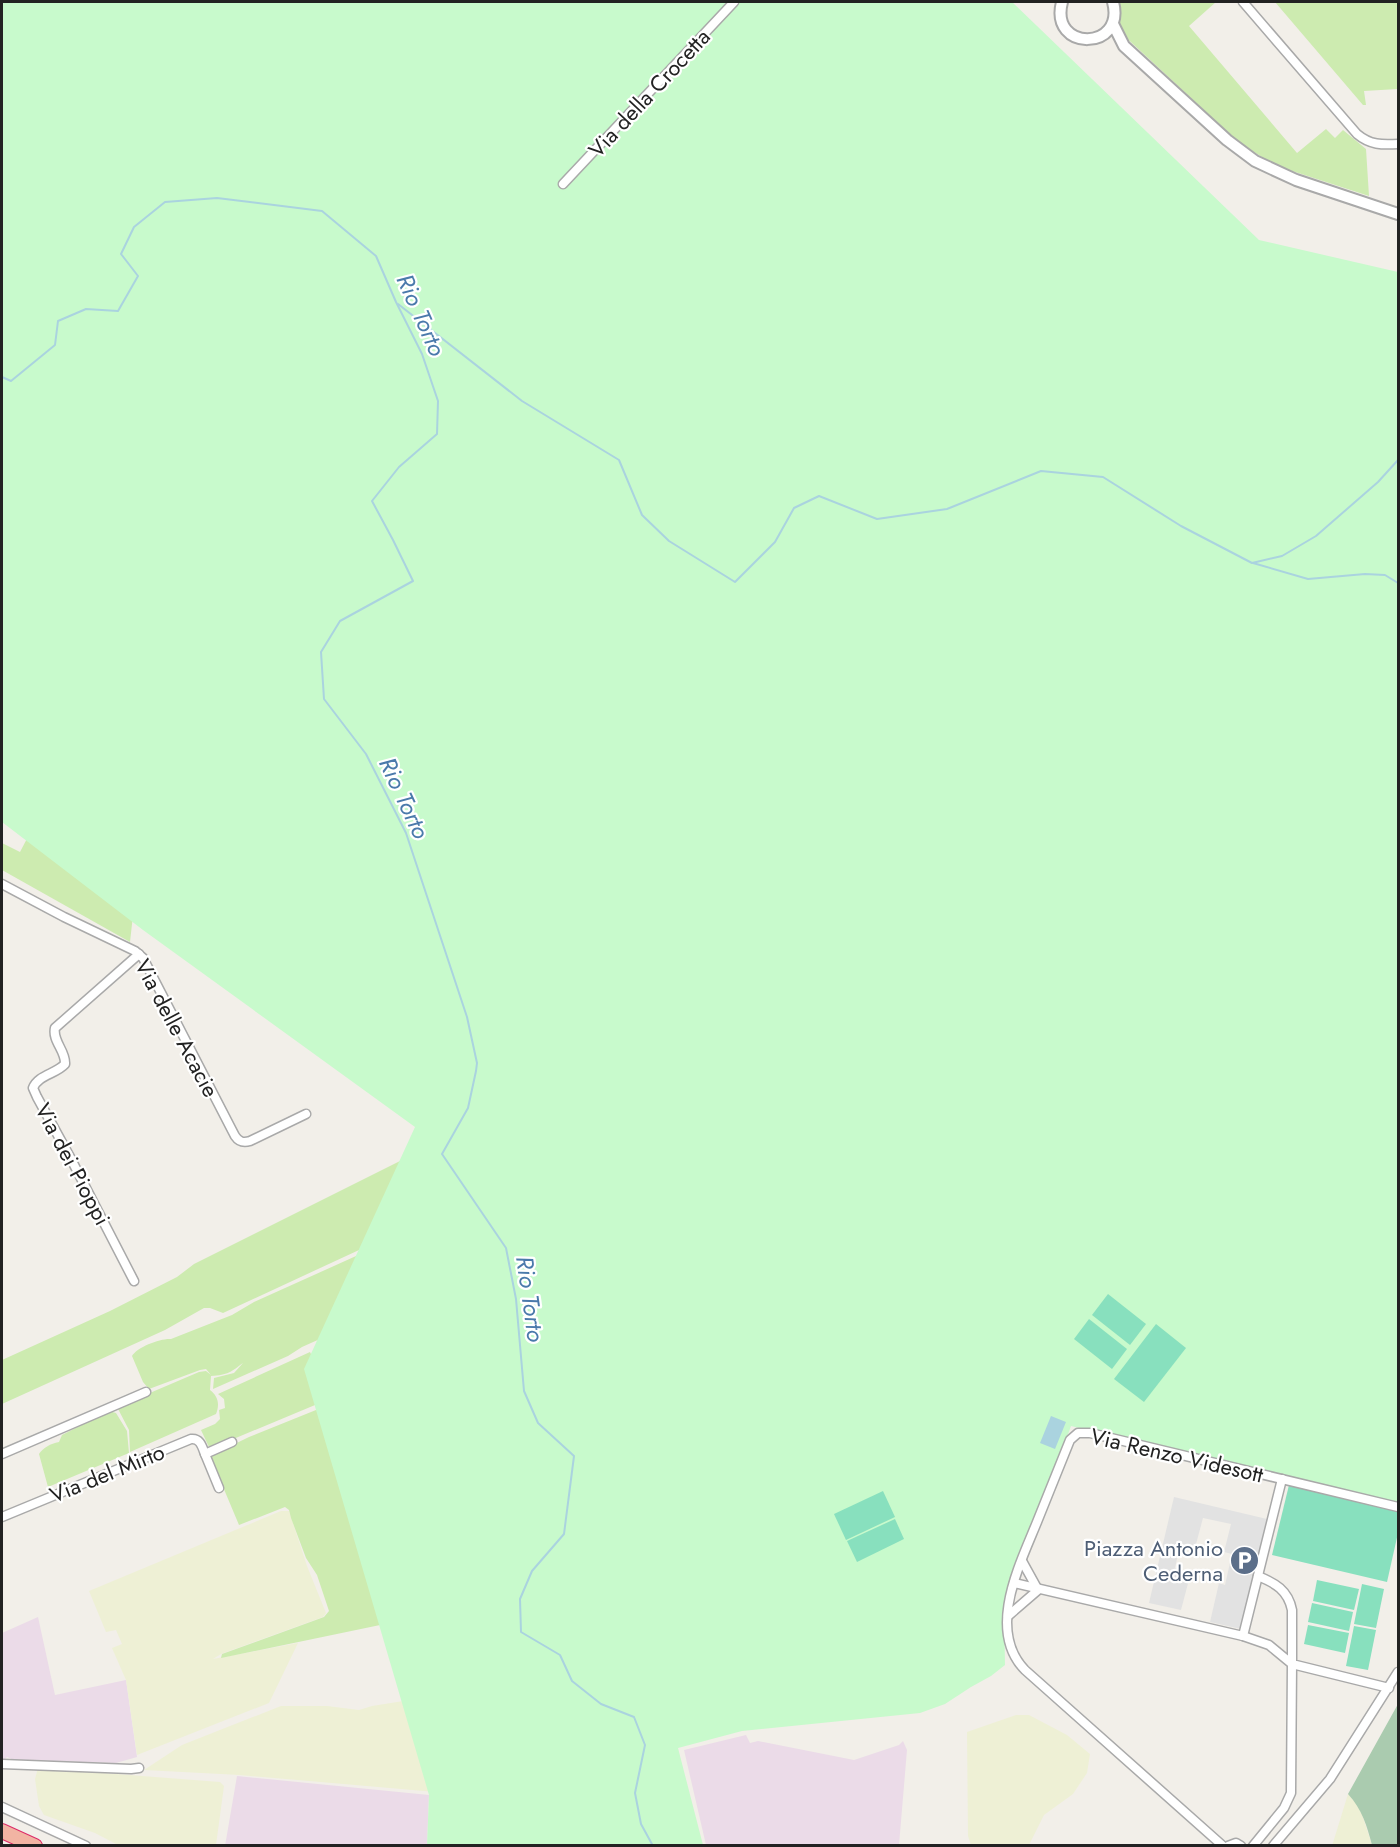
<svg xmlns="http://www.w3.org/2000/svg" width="1400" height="1847" viewBox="0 0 1400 1847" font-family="Jost,sans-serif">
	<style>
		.industrial { fill: #ebdbe8 }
		.farmland { fill: #eef0d5 }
		.grass { fill: #cdebb0 }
		.cemetery { fill: #aacbaf }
		.park { fill: #c8facc }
		.pitch { fill: #88e0be }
		.parking { fill: #e2e2e2 }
		.water { fill: #aad3df }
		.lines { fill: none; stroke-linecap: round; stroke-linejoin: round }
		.stream { stroke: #aad3df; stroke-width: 2 }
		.minor-casing { stroke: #a9a9a9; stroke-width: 11 }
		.tertiary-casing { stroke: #a9a9a9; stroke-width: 14 }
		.trunk-casing { stroke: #dc2a67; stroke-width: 16 }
		.minor { stroke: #fff; stroke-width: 8 }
		.tertiary { stroke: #fff; stroke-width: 10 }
		.trunk { stroke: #f2b4a3; stroke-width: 14 }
		.labels { text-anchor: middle; stroke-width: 4.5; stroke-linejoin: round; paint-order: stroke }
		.street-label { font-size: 22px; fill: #222; stroke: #fff }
		.service-label { font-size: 22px; fill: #4e5e75; stroke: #fff; text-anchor: end }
		.water-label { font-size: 24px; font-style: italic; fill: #4a7aab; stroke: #fff }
	</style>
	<rect width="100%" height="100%" fill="#f2efe9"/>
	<g class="industrial">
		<path d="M38 1617 55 1695 126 1680 137 1757 116 1763 14 1760 7 1757 4 1760H2V1633Z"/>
		<path d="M746 1735 750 1743 758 1741 854 1760 899 1745 903 1741 907 1750 899 1845H706L684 1750Z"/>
		<path d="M237 1776 429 1795 427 1845 225 1846Z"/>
	</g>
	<g class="farmland">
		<path d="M281 1511H289L307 1566 326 1613 323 1617 221 1654 213 1659 298 1643 269 1703 137 1755 126 1680 112 1648 122 1644 116 1630 106 1632 89 1591Z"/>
		<path d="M561 1676 630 1809 240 1775 144 1770 182 1745 281 1706H327L359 1710 372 1706Z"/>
		<path d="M1016 1715H1029L1067 1735 1090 1754 1087 1773 1073 1794 1044 1815 1029 1845H971L968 1836 967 1732Z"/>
		<path d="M38 1768 220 1782 224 1786 216 1845H118L95 1833 44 1815 39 1806 35 1779Z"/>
		<path d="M1348 1794 1356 1803 1362 1814 1372 1845 1332 1846Z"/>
	</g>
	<g class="grass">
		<path d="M1119 2H1216L1189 26 1297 153 1326 129 1335 138 1343 130 1366 149 1369 196 1286 169 1270 162 1246 147 1233 137 1120 32Z"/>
		<path d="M1275 2H1398V89L1364 91 1366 105H1363Z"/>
		<path d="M2 754 138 870 130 942 2 870V843L20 852 31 831Z"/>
		<path d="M416 1153 439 1213 223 1313 210 1308H204L165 1330 2 1404V1360L110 1311 177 1277 194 1264Z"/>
		<path d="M436 1220 378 1313 302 1347 288 1356 213 1389 214 1378 234 1373 243 1363C231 1372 228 1375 211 1376L210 1390C218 1396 220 1404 216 1414L130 1452 129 1430 117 1407 199 1372 206 1371 211 1375 206 1369 200 1370 149 1389 143 1382 132 1356C137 1347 161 1338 171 1339L232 1315 254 1302Z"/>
		<path d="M310 1352 330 1395 327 1400 231 1440 209 1447 201 1430 215 1424 220 1419 219 1410 225 1408 224 1399 218 1394Z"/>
		<path d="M373 1387 481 1604 221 1658 222 1654 324 1617 329 1611 317 1575 306 1558 291 1518 289 1510 285 1507 239 1525 210 1456 249 1437Z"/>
		<path d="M109 1411 116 1413 127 1431 129 1453 48 1487 39 1454C44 1447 50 1444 59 1442L62 1435Z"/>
	</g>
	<path class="cemetery" d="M1398 1704V1845H1372C1367 1826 1362 1809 1348 1794Z"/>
	<path class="park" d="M2 2H1012L1259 240 1398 272V1506L1071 1426 1004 1611 1005 1665 991 1676 971 1687 945 1704 920 1713 742 1731 678 1748 703 1845H427L429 1795 304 1369 415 1127 143 930 2 822Z"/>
	<g class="pitch">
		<path d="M1108 1294 1146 1324 1130 1345 1092 1315Z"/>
		<path d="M1089 1319 1127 1349 1112 1369 1074 1339Z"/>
		<path d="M1156 1324 1186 1348 1144 1402 1114 1379Z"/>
		<path d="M1289 1485 1398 1510V1533L1387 1582 1272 1555Z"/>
		<path d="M883 1491 895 1517 846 1540 834 1514Z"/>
		<path d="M895 1519 904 1539 857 1562 847 1541Z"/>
		<path d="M1317 1580 1359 1589 1354 1610 1313 1601Z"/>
		<path d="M1362 1584 1384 1589 1376 1628 1354 1624Z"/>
		<path d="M1312 1603 1353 1612 1349 1631 1308 1622Z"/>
		<path d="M1308 1625 1349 1633 1345 1653 1304 1644Z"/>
		<path d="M1354 1626 1376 1630 1368 1670 1346 1666Z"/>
	</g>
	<path class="parking" d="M1174 1497 1267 1519 1241 1629 1210 1622 1219 1583 1225 1585 1232 1554 1224 1552 1231 1524 1203 1518 1195 1548 1180 1545 1175 1568 1191 1572 1181 1610 1149 1603Z"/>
	<path class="water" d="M1051 1416 1066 1422 1055 1449 1040 1443Z"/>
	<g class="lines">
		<g class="stream">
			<path d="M398 304 522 401 619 460 642 515 669 541 735 582 775 542 794 508 819 496 877 519 947 509 1041 471 1103 477 1181 526 1252 563 1282 556 1316 536 1378 482 1398 460"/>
			<path d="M2 377 11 381 55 345 58 321 86 309 118 311 138 276 121 254 134 227 165 202 217 198 322 211 376 256 396 302 422 354 438 401 437 434 399 467 372 501 393 540 413 581 340 621 321 652 324 699 366 754 406 833 467 1017 477 1063 476 1071 468 1108 442 1154 506 1248 516 1299 524 1391 538 1423 574 1456 564 1534 532 1571 520 1599 521 1632 560 1655 572 1681 601 1704 634 1717 645 1745 635 1793 641 1824 653 1846"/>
			<path d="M1253 563 1308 579 1365 574 1385 575 1398 583"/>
		</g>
		<defs>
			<g id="minor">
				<path d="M1243 2 1357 134C1370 145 1382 145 1398 144"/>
				<path d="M563 184 734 2"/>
				<path d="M2 884 64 917 135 951 143 958 235 1136C239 1142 243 1143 250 1141L306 1114"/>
				<path d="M134 1281 71 1159 37 1097 33 1088C38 1075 56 1074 65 1064 66 1051 52 1041 55 1028L139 954"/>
				<path d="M2 1454 146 1392"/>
				<path d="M219 1488 205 1454 232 1442"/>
				<path d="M2 1517 191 1439C200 1438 202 1446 205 1454"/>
				<path d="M1258 1576C1275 1583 1288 1590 1292 1610V1664L1389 1688"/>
				<path d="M1014 1583 1243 1636 1269 1645 1292 1664 1291 1793 1284 1808 1253 1846"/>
				<path d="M1008 1616 1038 1590 1022 1561"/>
				<path d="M1243 1636 1282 1479"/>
				<path d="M2 1764 131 1769 139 1768"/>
				<path d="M2 1807 86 1846"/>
				<path d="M1223 1846 1025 1670C986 1630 1020 1564 1037 1522 1048 1494 1059 1467 1070 1440L1078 1433H1090L1398 1507"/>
				<path d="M1228 1846 1236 1843 1241 1846"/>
				<path d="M1273 1846 1330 1779 1398 1672"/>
			</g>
			<g id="tertiary">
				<path d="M1062 2C1049 52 1126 51 1113 2"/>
				<path d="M1113 24 1124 46 1227 140 1255 161 1296 180 1398 214"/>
			</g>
			<path id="trunk" d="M2 1831 35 1846"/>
		</defs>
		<use href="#minor" class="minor-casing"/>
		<use href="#tertiary" class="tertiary-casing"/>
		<use href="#trunk" class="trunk-casing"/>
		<use href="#minor" class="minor"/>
		<use href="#tertiary" class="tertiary"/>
		<use href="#trunk" class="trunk"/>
	</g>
	<defs>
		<symbol id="parking-disc" viewBox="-11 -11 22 22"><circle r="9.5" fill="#5c6f8a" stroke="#fff"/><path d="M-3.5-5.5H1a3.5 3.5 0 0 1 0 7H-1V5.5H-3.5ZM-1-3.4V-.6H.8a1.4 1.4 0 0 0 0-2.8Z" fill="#fff"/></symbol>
	</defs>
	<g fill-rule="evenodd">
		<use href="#parking-disc" x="1228" y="1544" width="33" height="33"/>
	</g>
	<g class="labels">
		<g class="street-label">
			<text transform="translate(649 93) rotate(-47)" y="8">Via della Crocetta</text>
			<text transform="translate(177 1028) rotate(62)" y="8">Via delle Acacie</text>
			<text transform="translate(73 1164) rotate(62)" y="8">Via dei Pioppi</text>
			<text transform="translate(1177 1455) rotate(13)" y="8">Via Renzo Videsott</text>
			<text transform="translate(107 1473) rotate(-22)" y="8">Via del Mirto</text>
		</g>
		<g class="service-label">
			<text x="1223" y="1556">Piazza Antonio<tspan x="1223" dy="25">Cederna</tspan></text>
		</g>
		<g class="water-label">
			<text transform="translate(421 315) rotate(66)" y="8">Rio Torto</text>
			<text transform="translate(404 798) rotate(65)" y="8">Rio Torto</text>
			<text transform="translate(530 1299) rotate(82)" y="8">Rio Torto</text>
		</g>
	</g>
	<rect width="1400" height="1847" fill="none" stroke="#222222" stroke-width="6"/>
</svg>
